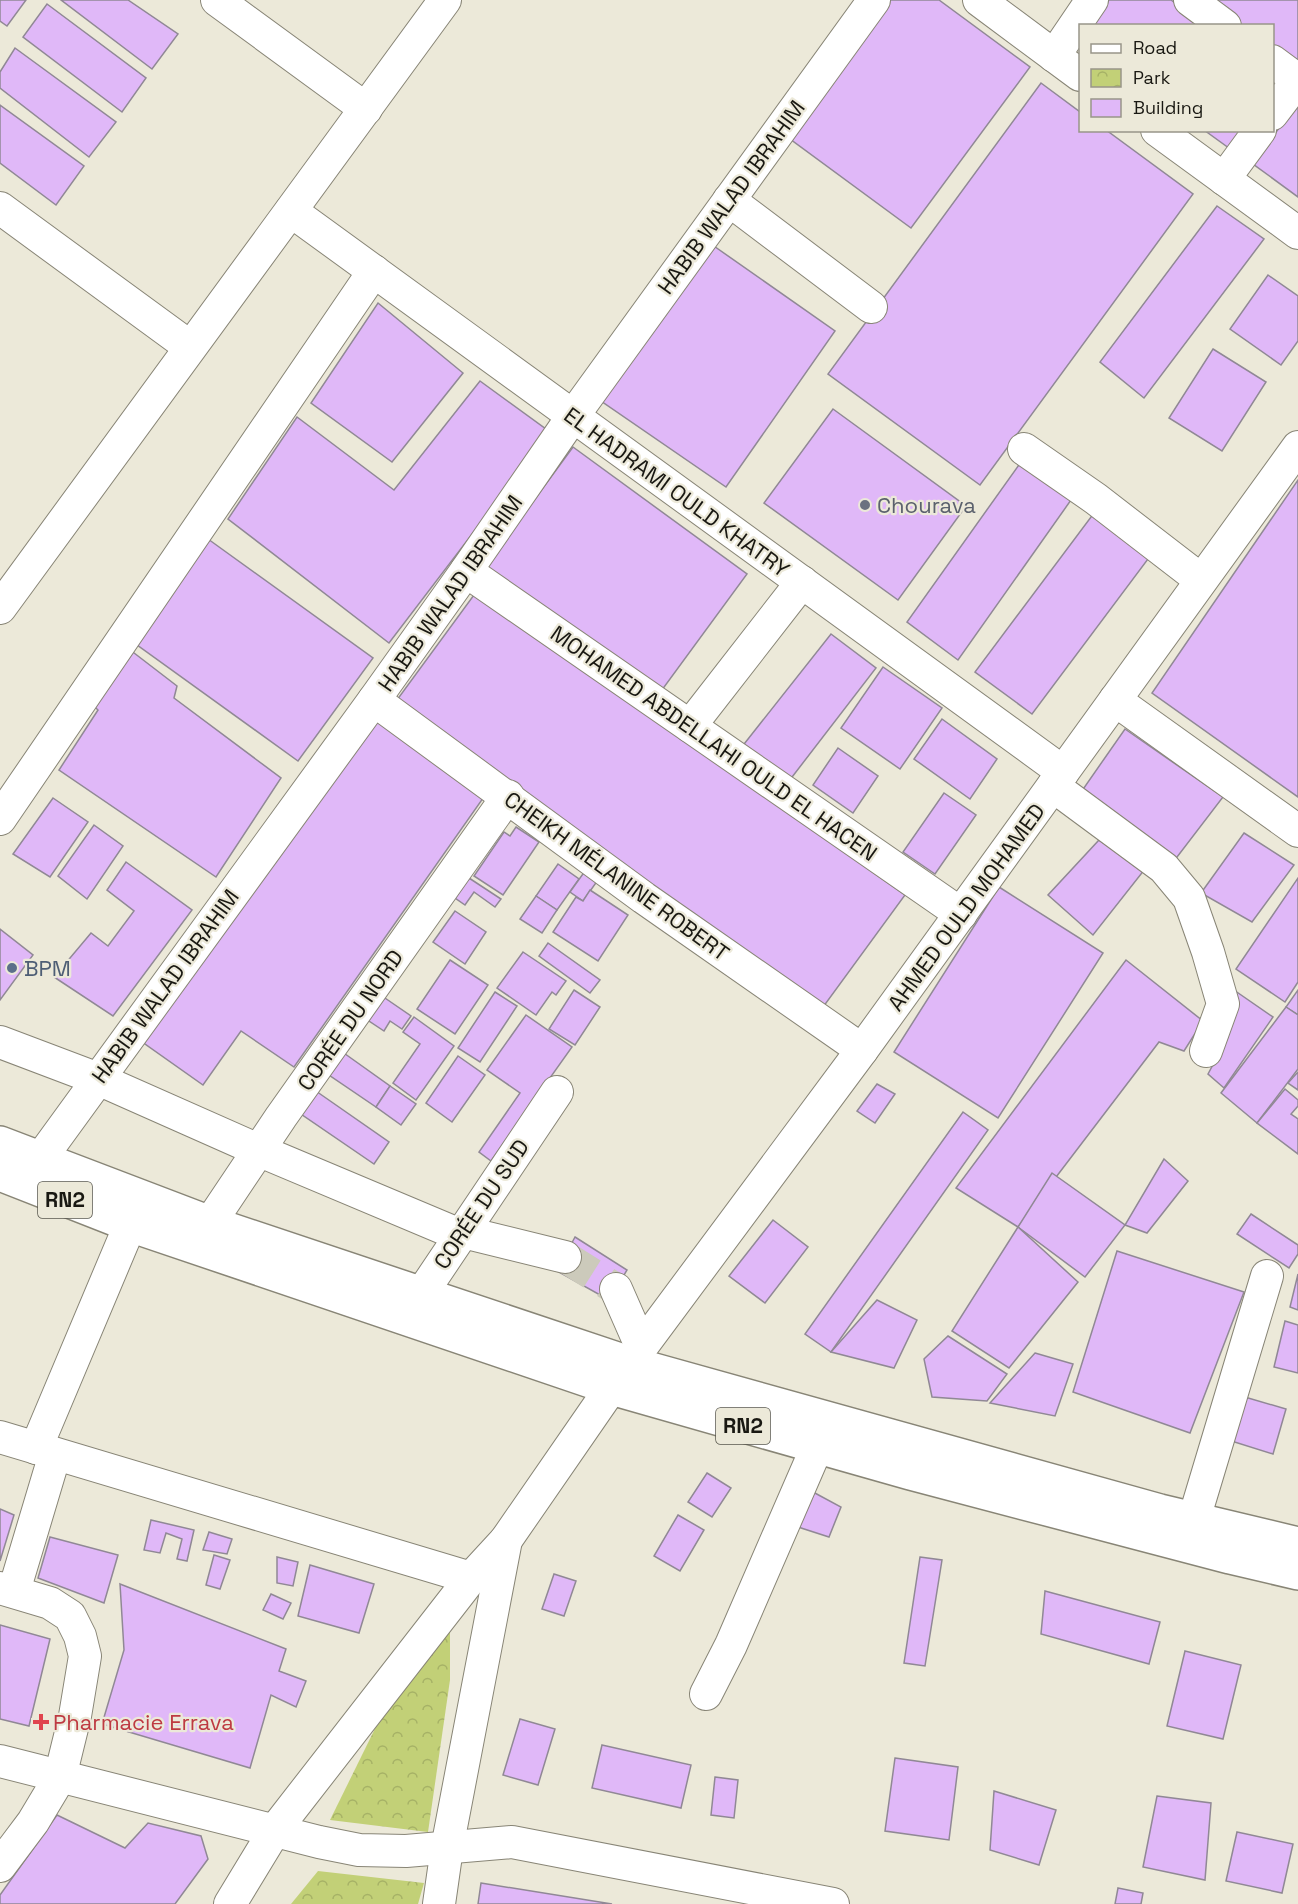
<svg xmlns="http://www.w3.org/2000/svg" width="1298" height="1904" viewBox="0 0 1298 1904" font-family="'Space Grotesk',sans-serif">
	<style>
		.park { fill: url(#park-crowns) }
		.building { fill: #e0b8f8; stroke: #908895; stroke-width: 1.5 }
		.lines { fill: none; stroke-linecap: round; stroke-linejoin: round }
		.minor-tunnel { stroke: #cccabb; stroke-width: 32; stroke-dasharray: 32 16; stroke-linecap: butt }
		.minor-casing { stroke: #888576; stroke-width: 34 }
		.highway-casing { stroke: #888576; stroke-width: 36 }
		.minor { stroke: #fff; stroke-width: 32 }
		.highway { stroke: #fff; stroke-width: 33 }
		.worship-dot { fill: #6b7280; stroke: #ece9d9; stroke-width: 2 }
		.service-dot { fill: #5c6f8a; stroke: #ece9d9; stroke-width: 2 }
		.health-dot { fill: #e0444e; stroke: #ece9d9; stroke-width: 2 }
		.labels { text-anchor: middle; stroke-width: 4.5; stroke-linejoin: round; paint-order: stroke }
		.shield { fill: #ece9d9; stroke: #58574e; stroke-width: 1.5 }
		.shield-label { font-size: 21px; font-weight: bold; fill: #191812 }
		.street-label { font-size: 22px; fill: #191812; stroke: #ece9d9 }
		.worship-label { font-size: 22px; fill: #5b616d; stroke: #ece9d9; text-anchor: start }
		.service-label { font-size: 22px; fill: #4e5e75; stroke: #ece9d9; text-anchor: start }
		.health-label { font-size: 22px; fill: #be3a42; stroke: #ece9d9; text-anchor: start }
	</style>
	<defs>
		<pattern id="park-crowns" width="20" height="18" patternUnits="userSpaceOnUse" patternTransform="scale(1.5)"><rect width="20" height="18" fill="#c2d077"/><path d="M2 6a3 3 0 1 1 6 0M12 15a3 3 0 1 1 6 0" fill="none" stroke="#a6b266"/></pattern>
	</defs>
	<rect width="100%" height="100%" fill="#ece9d9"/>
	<g class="park">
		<path d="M450 1628V1680L428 1832 330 1820 397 1684Z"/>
		<path d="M318 1871 424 1883 418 1904H291Z"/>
	</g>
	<g class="building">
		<path d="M0 0H26L7 26 0 21Z"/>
		<path d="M61 0H128L178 34 152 69Z"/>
		<path d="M886 0H939L1030 67 911 228 786 136Z"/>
		<path d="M1109 0H1171L1206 26H1090Z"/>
		<path d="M1206 0H1298V68L1272 49V26H1241Z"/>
		<path d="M47 4 146 78 122 112 23 37Z"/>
		<path d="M15 48 116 122 89 157 0 88V72Z"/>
		<path d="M1041 83 1080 112V130H1106L1193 194 980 485 828 374Z"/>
		<path d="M1298 102V197L1253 164Z"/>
		<path d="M0 105 84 166 56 205 0 163Z"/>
		<path d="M1204 130H1248L1233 151Z"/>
		<path d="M1217 206 1264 239 1144 398 1100 362Z"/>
		<path d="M711 244 835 331 726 487 601 401Z"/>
		<path d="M1268 275 1298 296V341L1281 365 1230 329Z"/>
		<path d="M378 303 463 373 392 462 311 403Z"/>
		<path d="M1213 349 1266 382 1222 451 1169 418Z"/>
		<path d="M480 381 550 432 389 643 228 519 297 417 394 490Z"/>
		<path d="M833 409 966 506 898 600 764 503Z"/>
		<path d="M573 447 747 574 659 694 485 567Z"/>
		<path d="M1021 462 1071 500 958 660 907 622Z"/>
		<path d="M1298 480V797L1152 693Z"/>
		<path d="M1094 513 1151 555 1032 714 975 672Z"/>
		<path d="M208 539 373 658 298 761 133 642Z"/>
		<path d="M482 584 676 733 905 895 818 1014 394 704Z"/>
		<path d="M831 634 876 668 789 781 737 753Z"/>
		<path d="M125 646 177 686 174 698 281 778 216 877 59 770 98 710 87 699Z"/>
		<path d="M883 667 942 708 900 769 841 728Z"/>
		<path d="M372 712 486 794 294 1067 241 1031 203 1085 138 1039Z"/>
		<path d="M942 719 997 759 970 799 914 759Z"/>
		<path d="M1125 729 1223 797 1174 861 1079 795Z"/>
		<path d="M838 748 878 776 853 813 813 785Z"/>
		<path d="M944 793 976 815 935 874 903 852Z"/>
		<path d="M53 798 88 822 50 877 13 854Z"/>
		<path d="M94 825 123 846 87 899 58 876Z"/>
		<path d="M516 827 539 842 503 895 474 876 504 832 510 836Z"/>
		<path d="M1244 833 1294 865 1252 922 1201 893Z"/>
		<path d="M1099 840 1145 869 1093 935 1048 895Z"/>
		<path d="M126 862 192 910 113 1016 54 977 91 933 108 946 134 911 107 890Z"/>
		<path d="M558 864 579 879 557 910 536 896Z"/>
		<path d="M585 871 598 880 583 901 570 892Z"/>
		<path d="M469 878 501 899 495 907 474 892 465 905 455 898Z"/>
		<path d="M1298 878V982L1285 1002 1236 969Z"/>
		<path d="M999 887 1103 953 998 1118 894 1052Z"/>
		<path d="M590 890 628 915 598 961 553 932 576 897 583 901Z"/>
		<path d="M536 896 557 910 542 933 520 919Z"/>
		<path d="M455 911 486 932 465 964 433 942Z"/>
		<path d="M0 929 33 955 0 1000Z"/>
		<path d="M548 943 600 980 590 993 539 956Z"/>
		<path d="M523 952 566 981 556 995 552 992 536 1015 497 988Z"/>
		<path d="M450 960 488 985 455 1034 417 1009Z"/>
		<path d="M1126 960 1203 1021 1184 1051 1159 1042 1018 1227 956 1188Z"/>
		<path d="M1231 988 1273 1017 1224 1088 1208 1074 1228 1037Z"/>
		<path d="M574 990 600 1007 575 1045 549 1029Z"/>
		<path d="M1298 990V1015L1286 1007Z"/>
		<path d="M495 992 517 1006 480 1062 458 1048Z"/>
		<path d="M382 996 411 1016 402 1029 390 1021 384 1031 366 1019Z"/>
		<path d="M1286 1007 1298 1015V1069L1257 1123 1221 1093Z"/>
		<path d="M526 1015 572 1047 491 1161 479 1152 520 1093 487 1070Z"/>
		<path d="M414 1017 454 1046 416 1100 393 1083 420 1044 403 1032Z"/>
		<path d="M341 1051 390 1086 376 1107 326 1073Z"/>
		<path d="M458 1056 485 1075 452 1122 426 1103Z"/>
		<path d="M1298 1072V1090L1288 1083Z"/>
		<path d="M877 1084 895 1094 875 1123 857 1111Z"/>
		<path d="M390 1086 416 1104 401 1125 376 1107Z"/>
		<path d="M313 1089 389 1142 374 1164 298 1112Z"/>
		<path d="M1285 1089 1298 1100V1106L1291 1114 1298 1119V1154L1257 1123Z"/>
		<path d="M963 1112 988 1130 831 1352 805 1334Z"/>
		<path d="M1164 1159 1188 1181 1147 1233 1125 1225Z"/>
		<path d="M1052 1173 1125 1225 1085 1277 1018 1227Z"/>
		<path d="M1251 1214 1298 1245V1254L1289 1268 1237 1234Z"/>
		<path d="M773 1220 808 1247 765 1303 729 1276Z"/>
		<path d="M1018 1227 1078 1282 1009 1368 952 1331Z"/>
		<path d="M575 1237 627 1270 609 1300 557 1271Z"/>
		<path d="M1117 1251 1244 1292 1190 1433 1073 1392Z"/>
		<path d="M1298 1274V1310L1290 1307Z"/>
		<path d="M877 1300 917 1320 894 1368 831 1352Z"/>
		<path d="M1285 1321 1298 1325V1373L1274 1367Z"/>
		<path d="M948 1336 1007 1374 987 1401 932 1397 924 1359Z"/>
		<path d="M1035 1353 1073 1364 1055 1416 990 1403Z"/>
		<path d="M1238 1395 1286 1409 1273 1454 1225 1439Z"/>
		<path d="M707 1473 731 1488 712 1517 688 1502Z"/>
		<path d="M813 1492 841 1507 829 1537 798 1527Z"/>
		<path d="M0 1509 14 1515 0 1561Z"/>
		<path d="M678 1515 704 1530 680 1571 654 1556Z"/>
		<path d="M151 1520 194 1530 187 1561 177 1559 182 1539 166 1533 160 1553 144 1550Z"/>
		<path d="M209 1532 232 1539 227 1554 203 1550Z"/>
		<path d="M50 1537 118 1555 104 1603 38 1578Z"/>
		<path d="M214 1555 230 1560 220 1589 206 1585Z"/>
		<path d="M277 1557 298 1562 293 1586 277 1583Z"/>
		<path d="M920 1557 942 1560 925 1666 904 1663Z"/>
		<path d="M310 1565 374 1584 359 1633 298 1616Z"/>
		<path d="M554 1574 576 1581 564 1616 542 1609Z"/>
		<path d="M120 1584 286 1649 279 1671 306 1681 296 1707 271 1695 250 1768 102 1724 124 1650Z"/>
		<path d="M1045 1591 1160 1622 1149 1664 1041 1634Z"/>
		<path d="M271 1594 291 1603 283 1619 263 1610Z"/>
		<path d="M0 1625 50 1639 29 1726 0 1719Z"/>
		<path d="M1185 1651 1241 1665 1223 1739 1167 1726Z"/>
		<path d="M520 1719 555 1729 538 1785 503 1775Z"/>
		<path d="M602 1745 691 1765 681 1808 592 1788Z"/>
		<path d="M895 1758 958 1767 949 1840 885 1831Z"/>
		<path d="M715 1777 738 1780 734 1818 711 1815Z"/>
		<path d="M994 1791 1056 1810 1039 1865 990 1850Z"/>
		<path d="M1157 1796 1211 1803 1205 1880 1143 1867Z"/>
		<path d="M57 1815 125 1848 148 1823 201 1836 208 1859 175 1904H0V1895Z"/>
		<path d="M1237 1832 1293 1844 1282 1893 1226 1881Z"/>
		<path d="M481 1883 612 1904H478Z"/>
		<path d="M1118 1888 1143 1893 1141 1904H1115Z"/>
	</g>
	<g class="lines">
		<path class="minor-tunnel" d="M565 1257 616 1289"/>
		<defs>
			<g id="minor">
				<path d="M217 0 366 109"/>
				<path d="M979 0 1080 75"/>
				<path d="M1190 0 1225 26"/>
				<path d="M1054 56 1092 0"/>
				<path d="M1272 61 1298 80"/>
				<path d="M1272 114 1298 80"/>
				<path d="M1157 130 1298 233"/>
				<path d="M1224 179 1260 130"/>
				<path d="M729 200 871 307"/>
				<path d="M0 208 190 347"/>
				<path d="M291 211 1063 772"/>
				<path d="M1024 449 1096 499 1201 580"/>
				<path d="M466 571 961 914"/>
				<path d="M0 608 445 0"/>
				<path d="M374 700 644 898 862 1050"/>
				<path d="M1115 700 1298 831"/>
				<path d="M690 726 802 582"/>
				<path d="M1053 786 1164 868 1189 898 1208 952 1223 1004 1206 1051"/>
				<path d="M0 819 374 271"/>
				<path d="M0 1042 98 1079 258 1150 460 1235"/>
				<path d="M25 1180 374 700 466 571 573 416 874 0"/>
				<path d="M463 1232 565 1257"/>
				<path d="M198 1247 210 1223 281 1117 508 796"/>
				<path d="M616 1289 641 1346"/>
				<path d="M412 1318 422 1293 557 1092"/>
				<path d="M0 1437 471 1578"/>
				<path d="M36 1448 130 1225 142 1201"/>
				<path d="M1194 1519 1267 1276"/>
				<path d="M0 1588 50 1603 70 1616 80 1636 85 1656 75 1716 60 1777 33 1822 0 1866"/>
				<path d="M14 1591 55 1454"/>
				<path d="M706 1694 731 1645 817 1447"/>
				<path d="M0 1761 319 1842 359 1850 406 1851 512 1842 833 1904"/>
				<path d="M230 1904 275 1830 471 1578 506 1540 611 1388 862 1050 1298 447"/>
				<path d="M439 1904 447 1848 506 1540"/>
			</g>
			<g id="highway">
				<path d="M0 1143 210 1223 629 1363 1160 1511 1298 1544"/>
				<path d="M0 1174 130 1225 611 1388 910 1473 1230 1557 1298 1573"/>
			</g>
		</defs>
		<use href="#minor" class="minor-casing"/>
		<use href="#highway" class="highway-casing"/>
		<use href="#minor" class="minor"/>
		<use href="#highway" class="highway"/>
	</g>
	<circle class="worship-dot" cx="865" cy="505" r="6"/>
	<circle class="service-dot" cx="12" cy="968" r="6"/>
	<path class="health-dot" d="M38 1713h6v6h6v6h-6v6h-6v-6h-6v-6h6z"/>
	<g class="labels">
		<g class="shield">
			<rect x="38" y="1182" width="54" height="36" rx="4.5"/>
			<rect x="716" y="1408" width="54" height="36" rx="4.5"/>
		</g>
		<g class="shield-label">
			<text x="65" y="1207">RN2</text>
			<text x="743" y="1433">RN2</text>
		</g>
		<g class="street-label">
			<text transform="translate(731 197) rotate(-54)" y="8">HABIB WALAD IBRAHIM</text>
			<text transform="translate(677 492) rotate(36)" y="8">EL HADRAMI OULD KHATRY</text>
			<text transform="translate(450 593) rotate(-55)" y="8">HABIB WALAD IBRAHIM</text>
			<text transform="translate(714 743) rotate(35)" y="8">MOHAMED ABDELLAHI OULD EL HACEN</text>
			<text transform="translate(617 876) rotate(36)" y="8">CHEIKH MÉLANINE ROBERT</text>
			<text transform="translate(966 907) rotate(-54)" y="8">AHMED OULD MOHAMED</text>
			<text transform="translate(165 986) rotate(-54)" y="8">HABIB WALAD IBRAHIM</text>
			<text transform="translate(350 1020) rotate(-55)" y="8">CORÉE DU NORD</text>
			<text transform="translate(481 1204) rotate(-56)" y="8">CORÉE DU SUD</text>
		</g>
		<g class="worship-label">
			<text x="877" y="513">Chourava</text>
		</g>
		<g class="service-label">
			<text x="24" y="976">BPM</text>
		</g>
		<g class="health-label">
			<text x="53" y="1730">Pharmacie Errava</text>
		</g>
	</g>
	<rect x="1079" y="24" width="195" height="108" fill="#ece9d9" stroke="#989589" stroke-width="1.5"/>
	<rect x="1091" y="44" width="30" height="9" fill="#ffffff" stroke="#989589" stroke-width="1.5"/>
	<text x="1133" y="54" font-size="18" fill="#191812">Road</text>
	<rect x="1091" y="69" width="30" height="18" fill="url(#park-crowns)" stroke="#989589" stroke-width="1.5"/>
	<text x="1133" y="84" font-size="18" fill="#191812">Park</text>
	<rect x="1091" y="99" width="30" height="18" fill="#e0b8f8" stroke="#989589" stroke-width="1.5"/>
	<text x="1133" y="114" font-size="18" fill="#191812">Building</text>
</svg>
